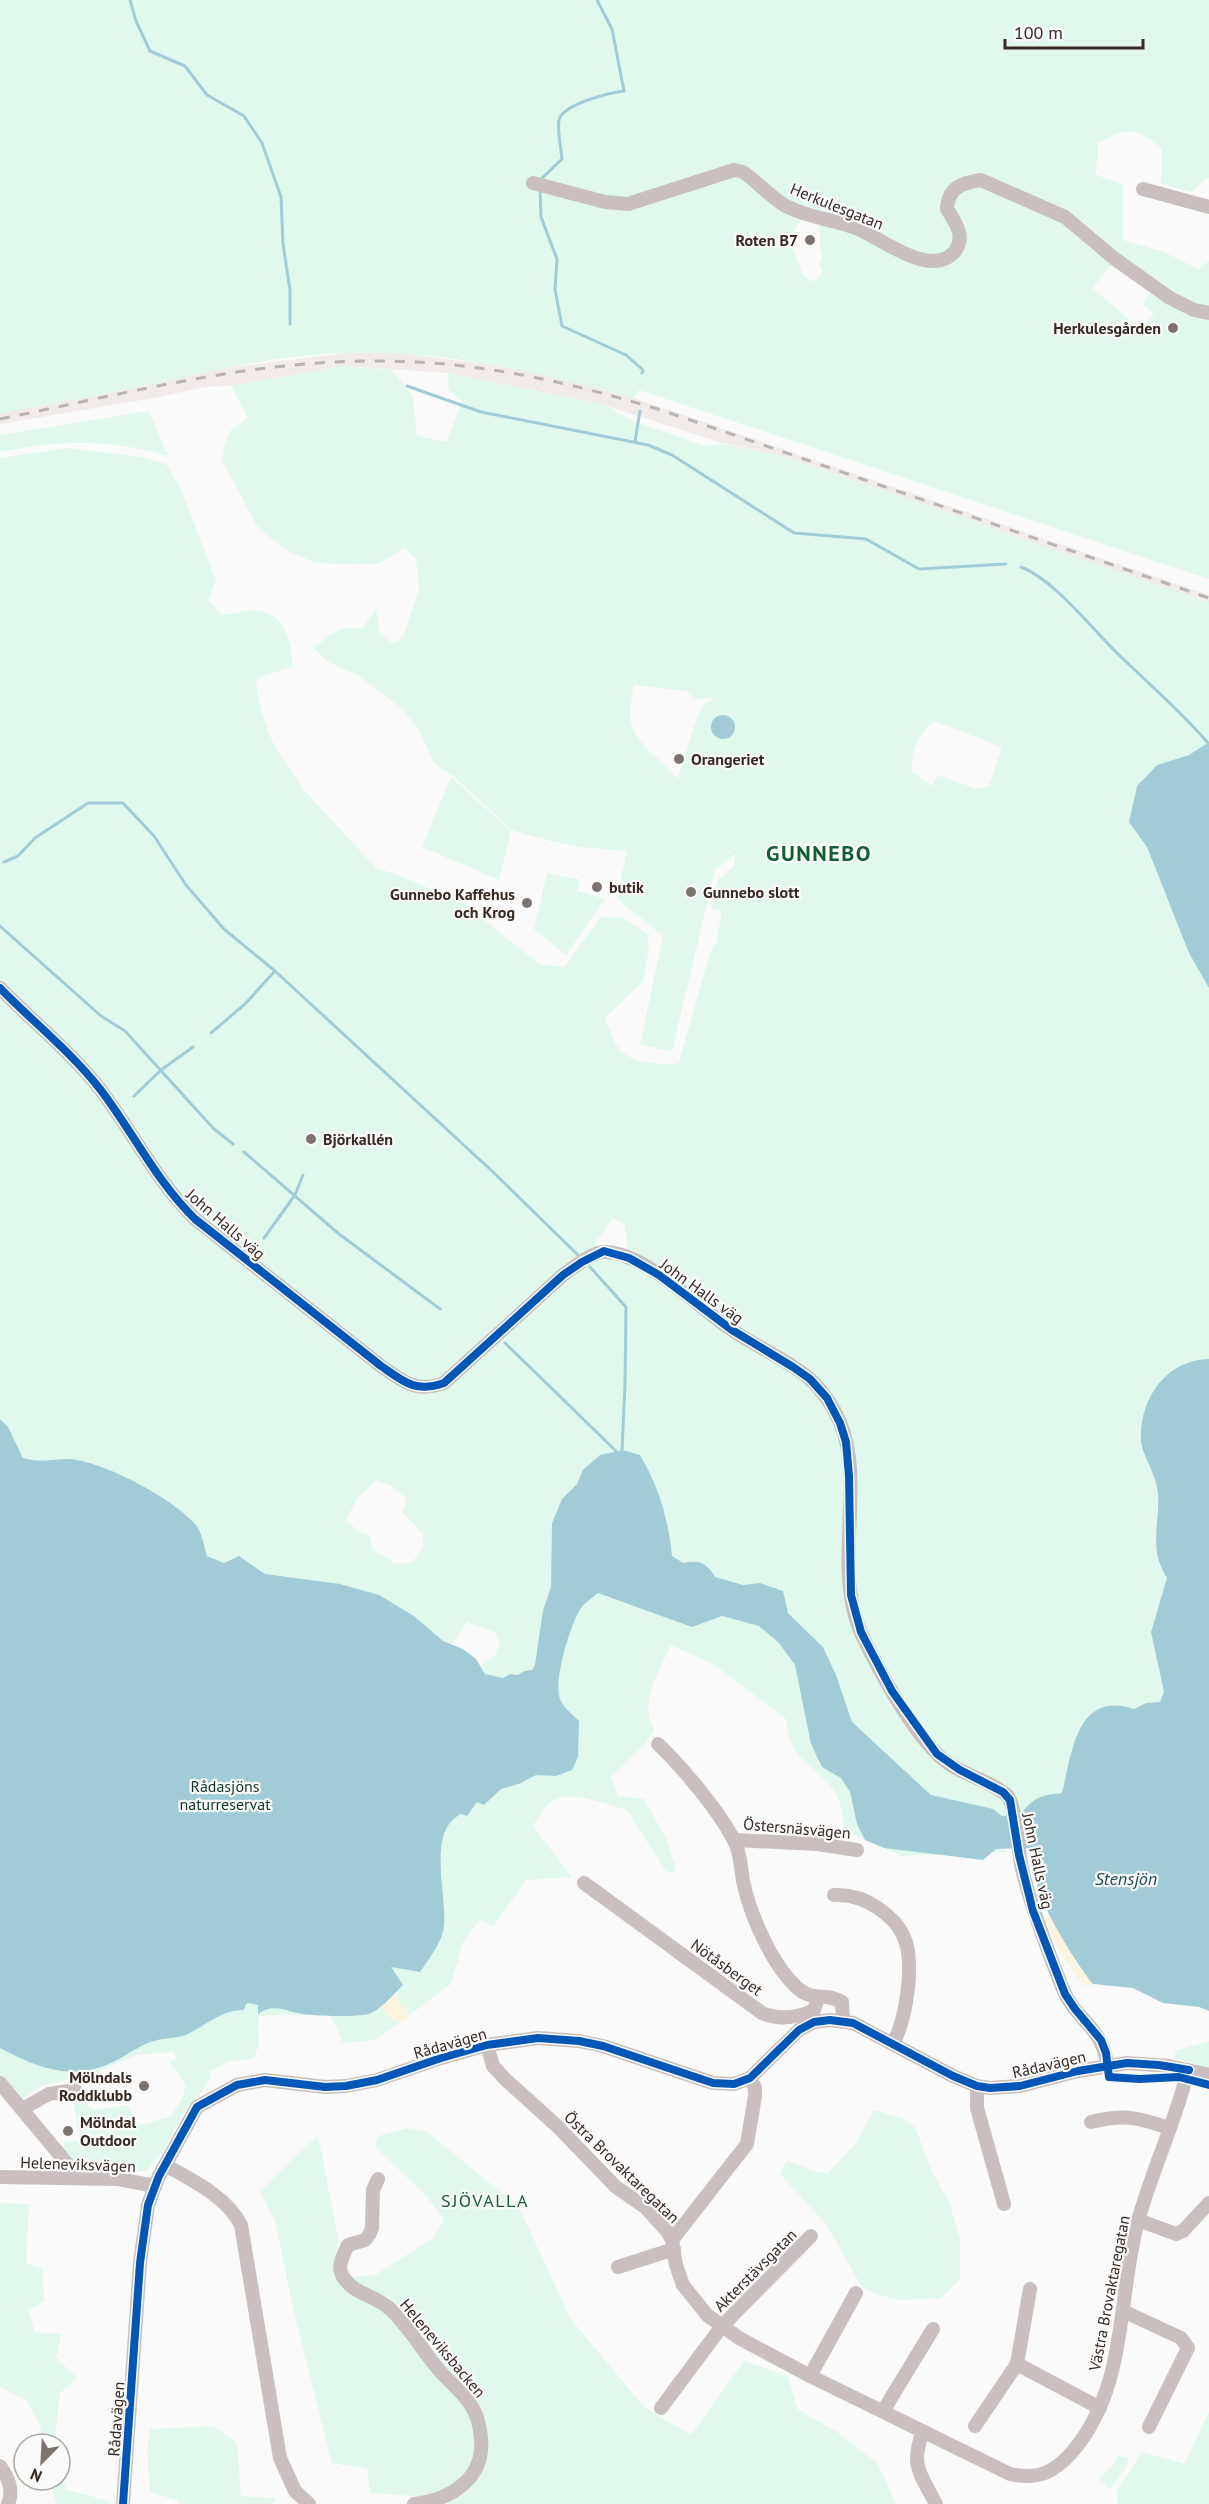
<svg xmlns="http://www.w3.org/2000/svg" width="1209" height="2504" viewBox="0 0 1209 2504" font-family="'PT Sans',sans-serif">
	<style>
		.built { fill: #f1ece9 }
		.green { fill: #e0f9ec; fill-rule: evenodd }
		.sand { fill: #fbf5e0 }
		.water { fill: #a1ccd7 }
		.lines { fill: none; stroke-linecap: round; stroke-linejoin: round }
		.stream { stroke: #a1ccd7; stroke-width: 3 }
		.minor { stroke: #c8bfbe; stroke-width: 14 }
		.rail { stroke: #b9b3b3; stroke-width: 3; stroke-dasharray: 10 10; stroke-linecap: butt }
		.cycleway-casing { stroke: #fafafa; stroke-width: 11 }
		.cycleway { stroke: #0057b8; stroke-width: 8 }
		.poi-dot { fill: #7c726e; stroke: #fafafa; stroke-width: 2 }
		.labels { text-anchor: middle; stroke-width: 4.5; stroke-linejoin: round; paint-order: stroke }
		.street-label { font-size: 16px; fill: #382922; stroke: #fafafa }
		.poi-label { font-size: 16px; font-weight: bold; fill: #382922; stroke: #fafafa; text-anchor: start }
		.park-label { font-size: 16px; fill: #0c3725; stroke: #fafafa }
		.water-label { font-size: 18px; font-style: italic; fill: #184d59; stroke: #fafafa }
		.neighbourhood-label { font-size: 18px; letter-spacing: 1.5px; fill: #125f35; stroke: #fafafa }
		.district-label { font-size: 22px; font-weight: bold; letter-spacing: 1.5px; fill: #125f35; stroke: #fafafa }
	</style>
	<rect width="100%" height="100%" fill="#fafafa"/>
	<path class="built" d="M346 353H397L485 364 544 374 634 398 1209 595V603L786 457 722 443 604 405 448 373 343 366 231 386 205 387 154 398 0 424V413L148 385 218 369Z"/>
	<g class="green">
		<path d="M0 0H1209V177L1191 192 1161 184 1162 148C1133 127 1130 126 1098 143L1096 175 1123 184V240L1164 252 1198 269 1209 261V579L639 390 634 398C541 373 446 350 348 353 280 354 213 371 147 385 98 395 49 405 0 413ZM807 218 820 221V251L822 255 819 265 823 271 816 280 810 281 803 275 789 238 801 220ZM1115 261 1152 291 1142 304 1154 314 1142 330 1092 288Z"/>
		<path d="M343 366 392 370 413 396 417 436 447 442 462 401 449 390 448 373 604 405 636 422 705 446 722 444 786 457 1209 603V742L1189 755 1157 765 1137 786 1129 822 1147 847 1178 922 1209 988V1359L1204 1360 1145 1410 1141 1443 1153 1470 1158 1492 1159 1566 1167 1578 1151 1632 1164 1692 1160 1702 1146 1703 1134 1709C1076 1690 1072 1754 1062 1793 1042 1795 1033 1797 1022 1813L1001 1816 1006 1852 901 1856 845 1830C843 1819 842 1803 836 1794 816 1762 790 1764 786 1719L714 1665 671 1645C660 1670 637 1704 655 1730L644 1745 611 1777 618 1796 644 1799 667 1840 676 1871 667 1873 627 1810C608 1805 577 1792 558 1798 546 1802 539 1816 533 1826L572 1877 526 1880 493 1927 481 1919 463 1942 451 1984 376 2040 342 2043 338 2029 330 2015H269L258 2017 259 2044 254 2058 228 2062 209 2072 211 2075C205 2092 192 2102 181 2116H178L181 2117 165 2149 146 2171H84L78 2168 62 2151 65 2142 80 2140 72 2095 94 2110 127 2105 139 2125 170 2117 182 2099 186 2085 169 2062 177 2058 173 2052 136 2055 100 2071 39 2087 21 2100 0 2075V1422L23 1460 206 1557 224 1565 264 1575 485 1676 503 1680 531 1677 635 1454 622 1450 600 1455 583 1470 577 1484 562 1499 552 1523 551 1587 543 1610 536 1665 532 1670 524 1671 518 1675 510 1674 503 1678 485 1674 481 1666 495 1655 500 1643 496 1633 467 1622 452 1644 443 1641 414 1616 379 1595 264 1574 239 1556 224 1563 207 1556C204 1546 202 1533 195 1525 174 1499 102 1461 69 1459 50 1459 43 1463 23 1458L8 1427 0 1419V458L67 448 143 457 166 464 181 489 216 581 208 600 222 615C233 614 245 610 255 610 285 612 292 642 292 667L262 676 256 683C258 704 267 733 278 752 286 764 295 774 302 788L376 868 398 875 465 904 539 964 564 967 601 917 623 918 647 933 649 948 643 981 605 1018C609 1027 613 1041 619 1049 631 1063 662 1066 679 1063L709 956 714 944 716 943 722 911 711 909 718 880 734 866 735 854 715 870 672 1051 640 1045 663 936 617 899 627 851 579 847 535 837 512 830 453 776 434 763 421 734 404 711 361 677 328 662 314 648C331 633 339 626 362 629L376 608 380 633 393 644 403 636 419 590 416 559 405 548 378 564H335L313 562 284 549 257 526 222 460 224 448 230 431 248 418 231 386ZM634 685 687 691 695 699 716 698 705 703 697 717 678 779C671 773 665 765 658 759 629 733 626 722 634 685ZM934 721 1002 747 989 786 977 789 938 775 932 786 912 772C911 750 918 735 934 721ZM613 1218 625 1225 629 1265 611 1259 597 1260 596 1242ZM376 1480 393 1487 407 1499 402 1512 423 1534V1549L412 1562 396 1564 373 1549 369 1535 359 1532 346 1520 357 1499ZM783 1592 788 1613 823 1647 836 1677 787 1614Z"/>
		<path d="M149 411 168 456C110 439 59 440 0 452V435Z"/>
		<path d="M451 777 511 831 499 880 422 847Z"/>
		<path d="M547 873 580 880 578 891 605 899 566 955 534 929Z"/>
		<path d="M1209 2041V2069L1176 2059 1175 2051Z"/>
		<path d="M874 2110 905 2119 916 2129 931 2170 950 2204 960 2240V2279L941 2298 901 2300 878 2295 862 2287 826 2224 780 2174 787 2160 810 2170 827 2174 856 2143Z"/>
		<path d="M408 2128 426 2131 519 2207 570 2318 644 2407 691 2435 744 2361 788 2376 797 2409 837 2432 878 2464 896 2504H430L427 2497 370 2493 367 2468 332 2463 294 2313 275 2221 260 2191 318 2135 338 2237 334 2277 375 2275 433 2238 444 2220 428 2198 375 2146 378 2136Z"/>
		<path d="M0 2203 29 2204 26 2263 43 2269 44 2301 28 2310 35 2332 61 2334 56 2358 77 2378 60 2393 54 2444H41V2427L27 2401 0 2387Z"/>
		<path d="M1209 2412V2504H1118L1116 2492 1142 2452 1184 2464Z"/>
		<path d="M213 2426 237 2443 241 2496 275 2498 273 2504H179V2501L150 2492 147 2451 150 2429Z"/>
		<path d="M1117 2455 1128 2458 1127 2466 1110 2489 1099 2479 1115 2462Z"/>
		<path d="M60 2468 67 2490 109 2501V2504H56L50 2480H60Z"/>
	</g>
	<g class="sand">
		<path d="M1050 1914 1079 1968 1093 1984 1083 1986 1059 1951 1045 1920Z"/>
		<path d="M397 1991 399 2002 409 2014 407 2019 402 2022 391 2020 380 2005Z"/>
	</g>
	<g class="water">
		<circle cx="723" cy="727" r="12"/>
		<path d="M1209 742V988L1189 953 1147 847 1129 822 1137 786 1157 765 1189 755Z"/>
		<path d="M1209 1359V2011L1199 2007 1163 2003 1133 1988 1093 1984C1079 1968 1035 1898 1037 1879 1038 1873 1043 1866 1044 1861L1027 1848 996 1849 983 1860 884 1848 865 1840 857 1824 850 1792 841 1778 822 1767 811 1744 795 1665 779 1643 759 1626 722 1616 692 1627 598 1593C593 1598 585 1602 581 1608 570 1625 555 1676 559 1695 560 1705 572 1714 579 1721L578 1757 572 1770 556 1776 536 1775 519 1784 501 1789 484 1805 477 1802 467 1816 461 1814C424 1832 450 1900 443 1932 439 1946 428 1960 420 1972L391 1967 403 1985C394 1994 383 2007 371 2013 361 2018 310 2016 297 2013 282 2009 272 2004 258 2014V2005L248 2003 246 2004 244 2010C222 2010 209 2023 190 2033 179 2039 166 2037 154 2041 141 2044 126 2056 113 2062 72 2082 38 2068 0 2048V1419L8 1427 23 1458C43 1463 51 1459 69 1459 103 1461 174 1499 196 1525 202 1533 204 1546 207 1556L224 1563 239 1556 265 1574 340 1584 379 1595 414 1616 443 1641 463 1649 476 1659 485 1674 503 1678 510 1674 518 1675 524 1671 532 1670 535 1665 543 1610 551 1587 552 1523 562 1499 577 1484 583 1470 600 1455 622 1450 640 1455C659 1487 668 1518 672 1556L683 1563C700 1560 706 1562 715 1577L743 1585 760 1583 783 1591 788 1613 823 1647 836 1675 852 1722 931 1795 993 1809 1002 1816 1022 1813C1033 1797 1042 1795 1062 1793 1072 1754 1076 1690 1134 1709L1146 1703 1160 1702 1164 1692 1151 1632 1167 1578C1148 1549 1160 1525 1158 1494 1157 1475 1142 1455 1141 1441 1139 1400 1165 1360 1209 1359Z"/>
	</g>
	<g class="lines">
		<g class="stream">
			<path d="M130 0 136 21 150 51 185 66 207 95 244 116 262 143 281 197 283 244 290 290V324"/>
			<path d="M540 180 562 159C561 147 557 131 559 120 563 104 609 93 624 91L612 29 597 0"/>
			<path d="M540 189 541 217 557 259 555 289 562 326 626 355 643 370 642 373"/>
			<path d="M407 386 481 412 648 445 672 455 794 533 866 539 919 569 1006 564"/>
			<path d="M635 441 640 411"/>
			<path d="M1021 567C1056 581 1091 628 1119 655 1149 684 1181 711 1208 743"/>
			<path d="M4 862 18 856 35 838 88 803H123L154 836 186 885 224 929 275 971 493 1172 578 1255"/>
			<path d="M0 926 101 1016 125 1031 213 1128 233 1144"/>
			<path d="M211 1033 245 1004 275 971"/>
			<path d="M134 1096 161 1070 193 1047"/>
			<path d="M244 1152 339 1234 440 1309"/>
			<path d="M264 1238 295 1195 303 1175"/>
			<path d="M590 1267 626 1307 625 1385 622 1450"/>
			<path d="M505 1343 616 1451"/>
		</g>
		<g class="minor">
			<path d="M533 183 605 202 628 204 734 170 743 172C758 182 770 197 786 206 807 217 834 220 856 228 881 238 932 280 955 251 966 236 955 222 947 209 948 187 962 183 981 180L1065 217 1115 259 1170 298 1194 310 1209 313"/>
			<path d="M1143 189 1209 207"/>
			<path d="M0 988C33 1022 71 1052 100 1089 133 1132 156 1181 195 1219L381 1366C404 1382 415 1393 444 1383L563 1275C574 1267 593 1251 606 1252 646 1253 699 1308 732 1330 757 1347 786 1359 809 1378 822 1390 833 1406 840 1422 866 1484 832 1567 861 1633 878 1669 916 1741 949 1764 967 1776 991 1781 1008 1796 1018 1815 1017 1847 1022 1869 1032 1909 1047 1948 1062 1987 1075 2021 1103 2026 1107 2065"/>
			<path d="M658 1744C682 1767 723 1815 736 1845 741 1857 741 1869 743 1881 750 1915 773 1968 800 1990 813 2001 829 1993 842 2002L843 2020"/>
			<path d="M734 1840 817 1844 857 1850"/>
			<path d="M584 1883 762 2013C779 2020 797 2018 814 2010L818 1998"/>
			<path d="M834 1895C851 1894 865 1899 878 1908 888 1915 898 1924 903 1935 916 1961 906 2019 893 2044"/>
			<path d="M487 2045 493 2066 505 2079 557 2126 616 2187 645 2207 667 2231 672 2240 676 2265 683 2285 707 2315 739 2338 810 2376 1010 2474C1038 2480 1054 2473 1073 2451 1128 2386 1117 2299 1138 2221 1152 2170 1176 2121 1188 2070"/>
			<path d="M0 2083 79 2178"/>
			<path d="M977 2086V2108L1004 2204"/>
			<path d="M22 2109 49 2094 75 2090"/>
			<path d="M1091 2122C1125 2114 1136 2117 1169 2128"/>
			<path d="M165 2165C192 2180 227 2197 241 2225L280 2458 295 2491 309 2504"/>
			<path d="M0 2177 118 2179 155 2186"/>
			<path d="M378 2179 373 2190 372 2228 369 2235 365 2240 348 2245C344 2254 337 2265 342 2275 352 2294 375 2295 390 2309 409 2327 422 2350 439 2370 450 2383 464 2393 472 2407 478 2416 480 2428 481 2438 485 2479 450 2500 414 2504"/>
			<path d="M1138 2220 1176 2234 1183 2231 1209 2203"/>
			<path d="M672 2240 747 2144 755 2096V2088L750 2078"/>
			<path d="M618 2267 674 2249"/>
			<path d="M1123 2311 1181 2338 1188 2348 1149 2427"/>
			<path d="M1017 2364 1030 2289"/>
			<path d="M810 2376 856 2293"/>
			<path d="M661 2408 722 2326 811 2236"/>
			<path d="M883 2411 933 2329"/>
			<path d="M975 2426 1017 2364 1100 2408"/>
			<path d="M923 2431C910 2466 920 2473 936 2504"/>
			<path d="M0 2466C8 2478 14 2489 8 2504"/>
			<path d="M123 2504 140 2263 148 2205 159 2176 197 2107 237 2085 265 2080 325 2087 346 2086 377 2080 441 2058 487 2045 538 2038 579 2041 603 2046 713 2083 734 2084 750 2078 799 2030 814 2022 830 2020 853 2023 953 2076 977 2086 990 2088 1020 2086 1078 2071 1127 2063 1169 2066 1209 2075"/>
		</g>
		<path class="rail" d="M0 419C124 394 251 360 378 361 477 361 570 382 664 411L1209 598"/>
		<defs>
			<g id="cycleway">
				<path d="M0 988C33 1022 71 1052 100 1089 133 1132 156 1181 195 1219L381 1366C404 1382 415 1393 444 1383L563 1275 582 1262 604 1251 629 1258 659 1275 732 1330 793 1367 810 1379 827 1398 840 1423 846 1442 849 1476 851 1595 861 1632 892 1691 937 1754 960 1770 1003 1792 1010 1800 1019 1855 1033 1911 1065 1994 1075 2009 1101 2040 1106 2053 1109 2077 1139 2079 1179 2077 1209 2085"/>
				<path d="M123 2504 140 2263 148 2205 159 2176 197 2107 237 2085 265 2080 325 2087 346 2086 377 2080 441 2058 487 2045 538 2038 579 2041 603 2046 713 2083 734 2084 750 2078 799 2030 814 2022 830 2020 853 2023 953 2076 977 2086 990 2088 1020 2086 1078 2071 1127 2063 1159 2065 1189 2070"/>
			</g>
		</defs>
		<use href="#cycleway" class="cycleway-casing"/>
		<use href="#cycleway" class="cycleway"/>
	</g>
	<g class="poi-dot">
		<circle cx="810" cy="240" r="6"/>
		<circle cx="1173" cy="328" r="6"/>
		<circle cx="679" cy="759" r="6"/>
		<circle cx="597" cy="887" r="6"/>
		<circle cx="691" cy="892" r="6"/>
		<circle cx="527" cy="903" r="6"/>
		<circle cx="311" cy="1139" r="6"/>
		<circle cx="144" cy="2086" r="6"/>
		<circle cx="68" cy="2131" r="6"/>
	</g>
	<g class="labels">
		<g class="street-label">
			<text transform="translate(837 206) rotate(22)" y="6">Herkulesgatan</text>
			<text transform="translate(226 1224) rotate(41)" y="6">John Halls väg</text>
			<text transform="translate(702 1291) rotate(36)" y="6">John Halls väg</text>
			<text transform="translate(797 1828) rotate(5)" y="6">Östersnäsvägen</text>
			<text transform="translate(1038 1861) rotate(78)" y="6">John Halls väg</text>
			<text transform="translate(727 1967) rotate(36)" y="6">Nötåsberget</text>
			<text transform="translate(450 2043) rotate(-16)" y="6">Rådavägen</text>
			<text transform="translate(1049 2064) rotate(-13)" y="6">Rådavägen</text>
			<text transform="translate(78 2164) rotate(2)" y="6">Heleneviksvägen</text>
			<text transform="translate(622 2167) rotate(44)" y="6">Östra Brovaktaregatan</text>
			<text transform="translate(755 2270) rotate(-45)" y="6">Akterstävsgatan</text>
			<text transform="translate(1109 2293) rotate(-79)" y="6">Västra Brovaktaregatan</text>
			<text transform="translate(443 2348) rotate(50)" y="6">Heleneviksbacken</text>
			<text transform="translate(116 2419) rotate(-86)" y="6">Rådavägen</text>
		</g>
		<g class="poi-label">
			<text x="798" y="246" text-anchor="end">Roten B7</text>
			<text x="1161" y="334" text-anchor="end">Herkulesgården</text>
			<text x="691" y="765">Orangeriet</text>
			<text x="609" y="893">butik</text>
			<text x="703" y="898">Gunnebo slott</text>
			<text x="515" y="900" text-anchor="end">Gunnebo Kaffehus<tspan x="515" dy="18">och Krog</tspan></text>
			<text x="323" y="1145">Björkallén</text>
			<text x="132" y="2083" text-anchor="end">Mölndals<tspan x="132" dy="18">Roddklubb</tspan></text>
			<text x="80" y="2128">Mölndal<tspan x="80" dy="18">Outdoor</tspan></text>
		</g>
		<g class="park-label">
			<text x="225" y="1792">Rådasjöns<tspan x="225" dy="18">naturreservat</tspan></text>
		</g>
		<g class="water-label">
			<text x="1126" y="1885">Stensjön</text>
		</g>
		<g class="neighbourhood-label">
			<text x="485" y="2207">SJÖVALLA</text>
		</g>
		<g class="district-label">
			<text x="819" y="861">GUNNEBO</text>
		</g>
	</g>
	<g transform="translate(42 2462) rotate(204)"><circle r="28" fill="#fafafa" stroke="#aca6a4" stroke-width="1.5"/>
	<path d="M0-4.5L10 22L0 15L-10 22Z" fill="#7c726e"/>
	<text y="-9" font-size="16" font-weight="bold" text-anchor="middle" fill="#382922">N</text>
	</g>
	<path d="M1005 39v9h138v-9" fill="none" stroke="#382922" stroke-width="3"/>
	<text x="1014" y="39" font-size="18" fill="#382922" stroke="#fafafa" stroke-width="4.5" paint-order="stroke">100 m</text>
</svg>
